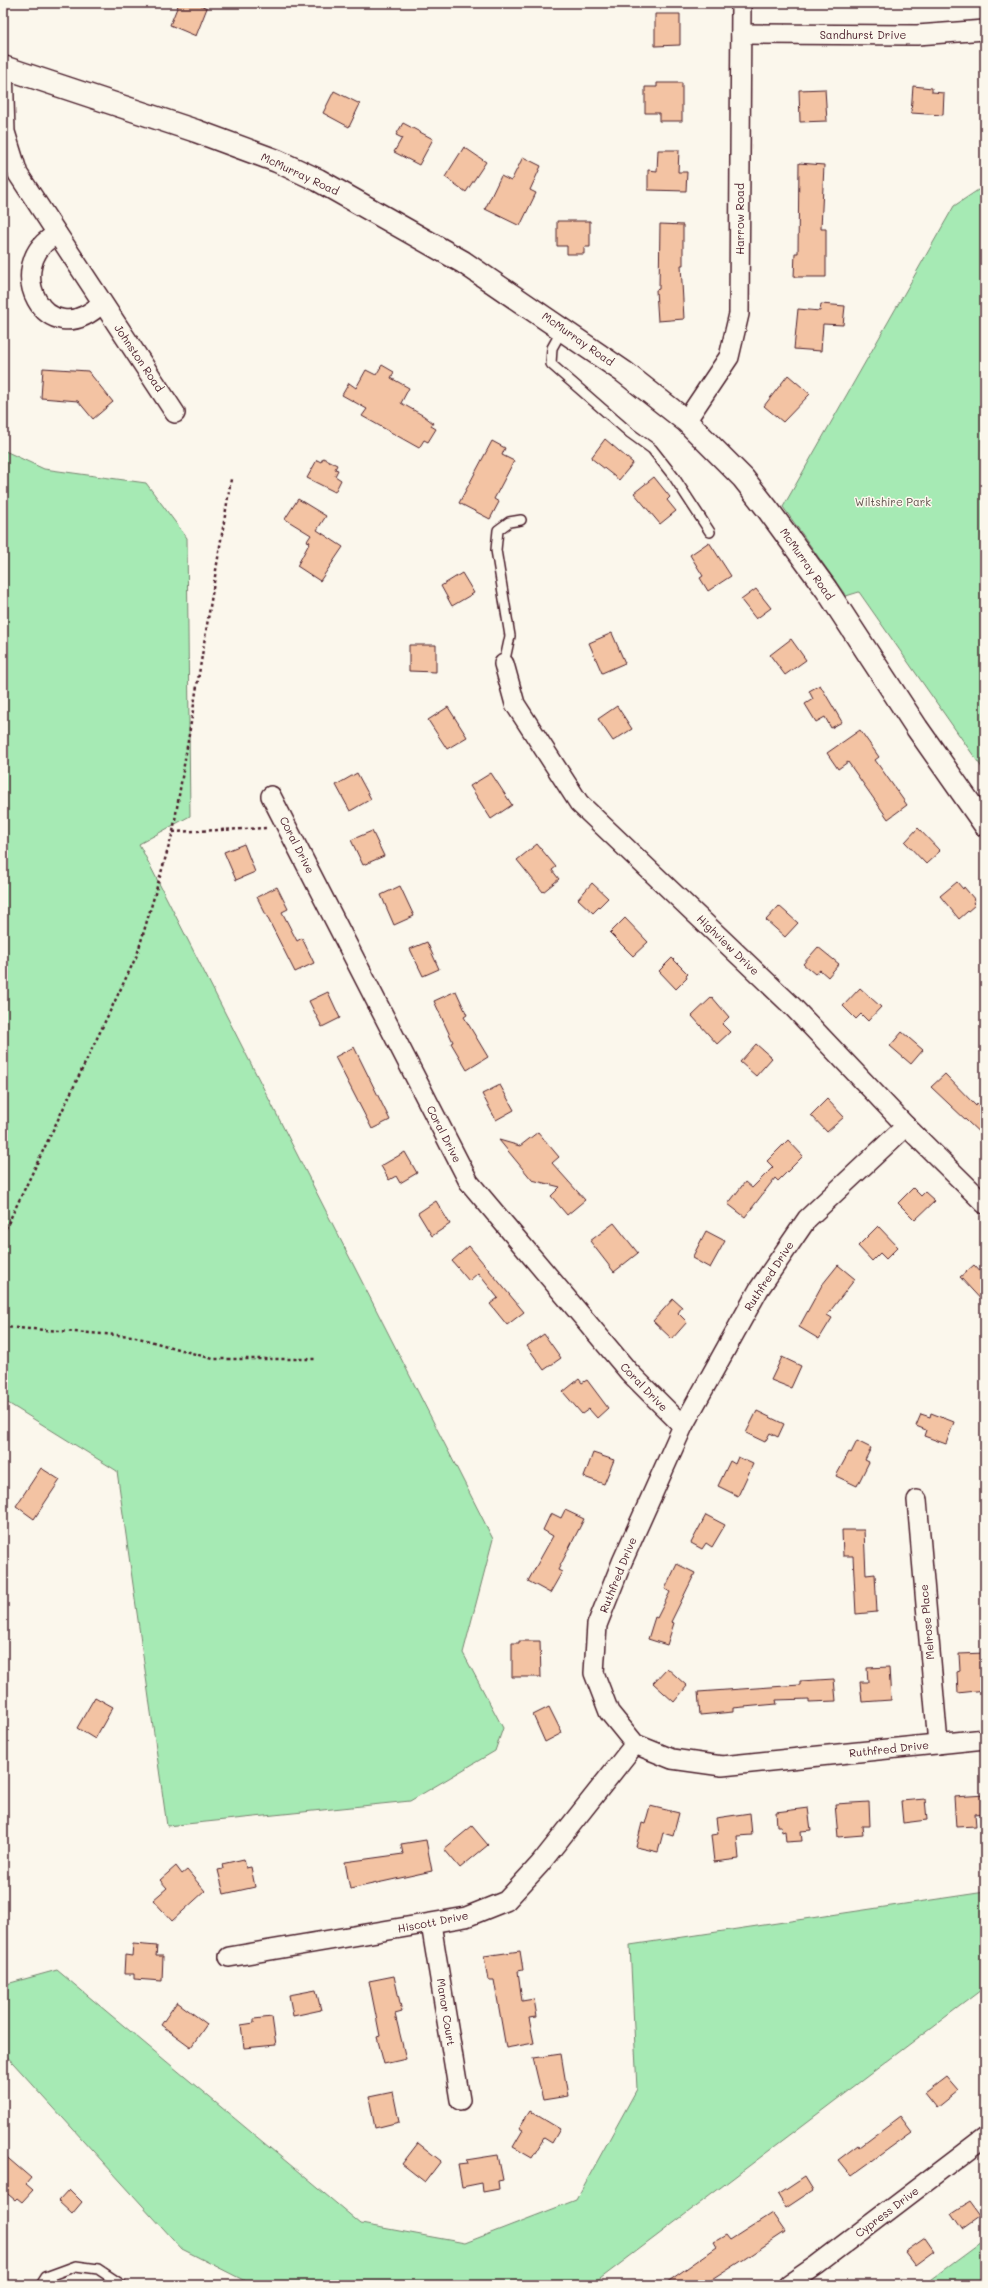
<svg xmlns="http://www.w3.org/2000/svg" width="988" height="2288" viewBox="0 0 988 2288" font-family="Mali,sans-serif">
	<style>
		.green { fill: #a6eab4; stroke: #788470 }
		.building { fill: #f3c3a3; stroke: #4a1f2b }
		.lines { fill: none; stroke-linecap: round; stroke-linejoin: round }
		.service-casing { stroke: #4a1f2b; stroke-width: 12 }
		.minor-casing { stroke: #4a1f2b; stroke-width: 22 }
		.secondary-casing { stroke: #4a1f2b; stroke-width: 25 }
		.path { stroke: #4a1f2b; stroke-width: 2.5; stroke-dasharray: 3 3; stroke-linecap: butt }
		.service { stroke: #fbf7ec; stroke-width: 9 }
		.minor { stroke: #fbf7ec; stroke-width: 19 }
		.secondary { stroke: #fbf7ec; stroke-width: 22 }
		.labels { text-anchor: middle; stroke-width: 3; stroke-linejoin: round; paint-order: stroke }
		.street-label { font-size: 11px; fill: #4a1f2b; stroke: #fbf7ec }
		.park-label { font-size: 11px; fill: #61524d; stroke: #fbf7ec }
	</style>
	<rect width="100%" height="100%" fill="#fbf7ec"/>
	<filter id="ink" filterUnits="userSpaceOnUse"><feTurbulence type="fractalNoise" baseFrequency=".025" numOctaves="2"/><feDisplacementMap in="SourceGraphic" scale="8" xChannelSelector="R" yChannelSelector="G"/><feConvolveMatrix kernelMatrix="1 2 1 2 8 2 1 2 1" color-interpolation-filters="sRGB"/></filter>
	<g filter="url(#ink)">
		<g class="green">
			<path d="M984 186 985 188V772L859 592 846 596 783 507 954 206Z"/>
			<path d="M3 450 44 469 146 483 187 538 190 816 139 844 493 1539 463 1653 503 1728 495 1751 410 1801 167 1826 117 1471 3 1400Z"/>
			<path d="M985 1892V1987L592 2285H253L182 2249 3 2052V1985L57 1970 361 2224 465 2243 576 2200 637 2089 630 1945Z"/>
			<path d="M985 2240V2285H924Z"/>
		</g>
		<g class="building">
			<path d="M179 3H195L207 8 196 36 170 25Z"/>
			<path d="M655 14H680V45L655 46Z"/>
			<path d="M657 83H682V121H659V113H645V87H657Z"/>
			<path d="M913 86 932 88V92L944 93 943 115 911 113Z"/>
			<path d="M825 89 827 121 800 122 799 90Z"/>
			<path d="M334 91 360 104 349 127 323 113Z"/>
			<path d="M403 123 433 139 419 165 394 152 402 138 396 135Z"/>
			<path d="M464 147 486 162 466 192 445 177Z"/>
			<path d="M658 150H679L678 172H687L686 191 648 190V170L657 171Z"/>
			<path d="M523 157 541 166 530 190 536 193 520 226 485 209 501 176 511 181Z"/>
			<path d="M799 163 824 165 821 229H826V277H794L795 253H798Z"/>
			<path d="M557 221H590V247H584V254H567V246H557Z"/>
			<path d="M660 224 683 225V265H681L684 319 658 321 656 290 659 289Z"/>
			<path d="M821 304 845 306 843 325 823 324 821 351 794 349 798 309 820 311Z"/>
			<path d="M382 365 394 372 391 378 409 388 401 403 424 416 433 423 431 426 436 429 428 442 424 440 419 448 362 416 367 409 342 395 349 383 356 388 366 370 376 375Z"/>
			<path d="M43 368 88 371 113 402 93 419 78 401 41 398Z"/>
			<path d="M788 375 810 394 783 422 764 406Z"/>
			<path d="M605 439 633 463 619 480 591 458Z"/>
			<path d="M492 441 505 448 502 455 514 461 494 499 499 502 490 519 459 503Z"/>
			<path d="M323 458 337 465 335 469 338 470 335 476 341 480 335 492 307 478 317 460 321 462Z"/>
			<path d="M654 477 670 497 667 500 676 511 660 524 634 493Z"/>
			<path d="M298 499 326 516 317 530 343 547 320 581 297 566 310 542 307 541 311 535 285 519Z"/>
			<path d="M709 542 731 576 708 591 700 578 703 576 690 555Z"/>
			<path d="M462 573 474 593 452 606 441 586Z"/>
			<path d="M756 589 771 608 756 619 741 600Z"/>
			<path d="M612 633 625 663 602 673 589 643Z"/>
			<path d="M791 639 806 660 785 675 770 655Z"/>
			<path d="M409 645H436V672L409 671Z"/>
			<path d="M820 685 842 722 831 728 825 717 816 722 805 704 813 699 809 691Z"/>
			<path d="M617 706 632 729 613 741 598 719Z"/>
			<path d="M448 707 467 737 447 749 428 720Z"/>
			<path d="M860 730 879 757 875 760 907 805 888 819 848 762 838 769 827 753Z"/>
			<path d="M357 773 371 799 350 811 336 785Z"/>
			<path d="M491 773 512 805 491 819 470 786Z"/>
			<path d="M918 828 940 851 926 864 905 842Z"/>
			<path d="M372 831 384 856 363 865 351 840Z"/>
			<path d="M244 844 255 872 236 880 224 852Z"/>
			<path d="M537 844 556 867 552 870 559 879 543 892 517 860Z"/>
			<path d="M957 882 963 889 964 887 975 900 973 903 975 905 959 919 940 896Z"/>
			<path d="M592 883 608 898 593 913 578 899Z"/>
			<path d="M400 886 414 916 394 925 381 895Z"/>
			<path d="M277 887 288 909 282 912 297 941 302 938 314 963 295 972 257 897Z"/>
			<path d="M779 906 798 923 785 937 766 920Z"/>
			<path d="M625 918 648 942 633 956 610 933Z"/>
			<path d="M427 942 439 969 423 976 410 949Z"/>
			<path d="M818 947 839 964 828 977 820 970 815 974 803 964Z"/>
			<path d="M672 958 688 974 686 976 687 978 676 989 659 971Z"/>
			<path d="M860 988 881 1007 868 1021 861 1014 856 1019 843 1006Z"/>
			<path d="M456 991 467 1015 464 1017 488 1057 467 1070 451 1043 453 1042 434 1001Z"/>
			<path d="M328 992 340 1018 322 1027 309 1001Z"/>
			<path d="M712 997 729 1017 722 1024 730 1032 717 1044 692 1016Z"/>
			<path d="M902 1032 923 1050 911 1064 890 1046Z"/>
			<path d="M756 1044 772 1058 756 1076 740 1062Z"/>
			<path d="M354 1047 390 1120 372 1129 335 1057Z"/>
			<path d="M945 1074 976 1106 977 1104 985 1112V1138L931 1087Z"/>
			<path d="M500 1085 514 1110 496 1120 482 1094Z"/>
			<path d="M827 1099 844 1117 827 1132 811 1115Z"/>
			<path d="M538 1132 559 1157 552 1163 585 1200 567 1215 551 1196 560 1187 532 1180 499 1140 520 1146Z"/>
			<path d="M788 1140 803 1156 778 1181 775 1178 745 1217 728 1204 745 1182 752 1188 773 1167 767 1161Z"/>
			<path d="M405 1152 417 1173 400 1183 396 1176 389 1180 381 1166Z"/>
			<path d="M913 1188 921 1196 925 1192 935 1201 915 1220 898 1203Z"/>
			<path d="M436 1201 450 1224 432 1236 418 1213Z"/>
			<path d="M614 1223 638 1253 614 1272 590 1241Z"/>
			<path d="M878 1226 898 1247 886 1259 880 1253 872 1261 858 1246Z"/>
			<path d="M706 1231 725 1241 710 1268 692 1258Z"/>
			<path d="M469 1246 524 1312 507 1325 490 1304 498 1298 478 1273 469 1281 452 1261Z"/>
			<path d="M838 1265 855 1279 827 1315 832 1318 819 1339 799 1327 822 1285Z"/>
			<path d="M974 1265 985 1277V1304L960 1277Z"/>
			<path d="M673 1299 682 1307 678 1313 687 1322 672 1339 653 1321Z"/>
			<path d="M544 1334 561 1358 544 1370 527 1346Z"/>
			<path d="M782 1357 801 1366 791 1388 771 1380Z"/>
			<path d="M579 1379 582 1383 587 1380 608 1408 597 1418 589 1409 582 1414 563 1392Z"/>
			<path d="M757 1411 784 1424 778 1437 770 1433 765 1442 746 1433Z"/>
			<path d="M931 1413 954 1422 946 1444 924 1436 926 1430 916 1426 921 1414 930 1417Z"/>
			<path d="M857 1441 871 1448 865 1460 869 1462 857 1486 836 1476 849 1452 851 1453Z"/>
			<path d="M593 1453 614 1460 604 1484 584 1477Z"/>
			<path d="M738 1457 753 1464 738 1496 718 1486 730 1461 735 1464Z"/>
			<path d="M41 1468 60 1480 34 1519 16 1506Z"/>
			<path d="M565 1510 584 1519 558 1570 562 1572 550 1593 528 1581 553 1536 543 1530 551 1513 561 1518Z"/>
			<path d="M706 1515 725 1525 712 1547 706 1543 702 1549 691 1543Z"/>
			<path d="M842 1530H864L866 1575 875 1574 877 1612 856 1614 853 1556H843Z"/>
			<path d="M677 1564 695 1573 671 1622 674 1623 667 1645 648 1639 655 1617 657 1618 670 1592 665 1589Z"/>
			<path d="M519 1641H540L541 1677H512V1643H519Z"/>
			<path d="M985 1653V1690L958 1693 957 1672 960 1671 959 1654Z"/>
			<path d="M889 1667 891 1700 862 1702 860 1682H868L867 1668Z"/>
			<path d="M667 1668 687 1686 674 1702 653 1683Z"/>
			<path d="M834 1679 836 1701 809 1702V1699L776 1700 777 1704 733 1708V1712L700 1715 698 1692 800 1685V1681Z"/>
			<path d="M95 1697 113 1707 95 1739 77 1728Z"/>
			<path d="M549 1707 562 1733 545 1742 533 1715Z"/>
			<path d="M985 1795V1813L975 1814 976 1826 956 1827 954 1797Z"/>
			<path d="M925 1799 927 1820 903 1823 901 1801Z"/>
			<path d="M869 1802 870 1826H862L863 1835 838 1837 835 1804Z"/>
			<path d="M650 1806 679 1813 673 1836 663 1833 658 1852 636 1847 642 1823 645 1824Z"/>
			<path d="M808 1808 811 1830 801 1831 802 1841 786 1842 785 1831 782 1832 781 1826H777L776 1812Z"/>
			<path d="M750 1813 752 1835 737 1836 739 1859 714 1862 711 1835 718 1834 716 1818Z"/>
			<path d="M472 1826 488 1845 460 1868 444 1849Z"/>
			<path d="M426 1840 432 1871 350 1889 345 1862 403 1854 401 1844Z"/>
			<path d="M244 1859 246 1868 251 1867 255 1887 224 1894 218 1870 223 1869 222 1864Z"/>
			<path d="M176 1866 182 1874 187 1870 205 1891 172 1921 153 1900 167 1888 160 1880Z"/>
			<path d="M133 1944 157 1946 156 1956H163L162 1981 134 1979V1974H124L125 1955 132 1956Z"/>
			<path d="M520 1951 523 1970 518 1971 522 2001 534 1999 537 2017 529 2018 534 2043 506 2048 494 1980H488L484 1956Z"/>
			<path d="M394 1976 402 2012 395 2014 406 2059 384 2064 377 2037 380 2036 369 1981Z"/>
			<path d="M316 1990 321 2010 293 2016 289 1995Z"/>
			<path d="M177 2002 207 2024 191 2047 161 2025Z"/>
			<path d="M272 2017 276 2045 244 2048 241 2025 254 2023V2019Z"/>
			<path d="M561 2054 568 2096 543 2100 533 2058Z"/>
			<path d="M946 2077 958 2091 937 2108 925 2093Z"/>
			<path d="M393 2092 399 2122 375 2128 369 2097Z"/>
			<path d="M530 2111 560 2129 552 2143 544 2138 532 2158 513 2147 523 2130 519 2128Z"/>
			<path d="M900 2116 912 2132 851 2176 838 2160 858 2145 859 2147Z"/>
			<path d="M418 2143 441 2161 425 2182 402 2164Z"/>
			<path d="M3 2154 31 2178 26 2184 33 2190 22 2202 17 2198 15 2200 3 2190Z"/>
			<path d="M498 2155 503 2180 498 2181 499 2189 483 2192 482 2183 462 2187 458 2165 467 2164 466 2160Z"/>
			<path d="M805 2177 813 2190 786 2208 778 2195Z"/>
			<path d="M69 2189 82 2202 72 2214 58 2201Z"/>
			<path d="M969 2202 980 2217 963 2229 952 2213Z"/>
			<path d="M772 2213 785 2232 743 2260 704 2285H663L717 2247 714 2242 726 2235 730 2240Z"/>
			<path d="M925 2238 934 2251 915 2265 905 2252Z"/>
		</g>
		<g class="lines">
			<defs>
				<g id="service">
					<path d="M562 330 552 348 551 364 630 433 652 449 674 477 710 532"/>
					<path d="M504 664 510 636 496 550 498 530 509 522 521 520"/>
					<path d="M41 2285 46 2277 76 2266 98 2269 122 2285"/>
				</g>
				<g id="minor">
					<path d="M741 34 917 35 985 30"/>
					<path d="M3 67 5 132 18 174 175 413"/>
					<path d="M57 234C0 263 45 358 102 303"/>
					<path d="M686 421 729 357 739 314 741 3"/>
					<path d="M504 664 515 704 579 803 793 1007 906 1126 985 1204"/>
					<path d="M271 796 469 1182 629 1372 683 1426"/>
					<path d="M906 1126 807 1219 759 1289 683 1426 622 1562 597 1625 594 1673 609 1712 635 1744 672 1759 722 1766 985 1739"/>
					<path d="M917 1500 938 1744"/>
					<path d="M431 1924 460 2100"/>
					<path d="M229 1957 466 1917 506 1901 540 1864 635 1744"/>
					<path d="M788 2285 817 2265 985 2137"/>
				</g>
				<path id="secondary" d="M3 67 196 131 277 161 318 180 463 262 624 372 686 421 743 478 769 511 826 589 917 728 985 825"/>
			</defs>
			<use href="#service" class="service-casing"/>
			<use href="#minor" class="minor-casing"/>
			<use href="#secondary" class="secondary-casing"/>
			<g class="path">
				<path d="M173 832 267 828"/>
				<path d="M3 1234 137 955 173 832 231 479"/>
				<path d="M3 1327 132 1336 213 1359H316"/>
			</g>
			<use href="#service" class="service"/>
			<use href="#minor" class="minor"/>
			<use href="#secondary" class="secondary"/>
		</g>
	</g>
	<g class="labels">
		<g class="street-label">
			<text x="863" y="39">Sandhurst Drive</text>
			<text transform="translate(300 174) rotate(25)" y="4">McMurray Road</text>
			<text transform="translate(740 219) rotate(-90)" y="4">Harrow Road</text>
			<text transform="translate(578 339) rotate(35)" y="4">McMurray Road</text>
			<text transform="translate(139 358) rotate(56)" y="4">Johnston Road</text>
			<text transform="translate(807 564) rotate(55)" y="4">McMurray Road</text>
			<text transform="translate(297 845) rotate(63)" y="4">Coral Drive</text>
			<text transform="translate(728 945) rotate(44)" y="4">Highview Drive</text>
			<text transform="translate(444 1134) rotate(63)" y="4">Coral Drive</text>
			<text transform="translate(769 1276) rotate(-57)" y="4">Ruthfred Drive</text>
			<text transform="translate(644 1387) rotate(46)" y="4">Coral Drive</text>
			<text transform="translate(618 1575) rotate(-68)" y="4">Ruthfred Drive</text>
			<text transform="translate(927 1622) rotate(-95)" y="4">Melrose Place</text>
			<text transform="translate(889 1749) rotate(-6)" y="4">Ruthfred Drive</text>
			<text transform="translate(433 1922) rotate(-11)" y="4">Hiscott Drive</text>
			<text transform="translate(446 2012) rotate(81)" y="4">Manor Court</text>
			<text transform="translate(887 2212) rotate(-37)" y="4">Cypress Drive</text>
		</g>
		<g class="park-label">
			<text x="893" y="506">Wiltshire Park</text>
		</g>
	</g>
	<rect width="988" height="2288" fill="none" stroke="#fbf7ec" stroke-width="16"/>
	<rect x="8" y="8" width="972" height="2272" fill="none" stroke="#4a1f2b" stroke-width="1.5" filter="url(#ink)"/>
</svg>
